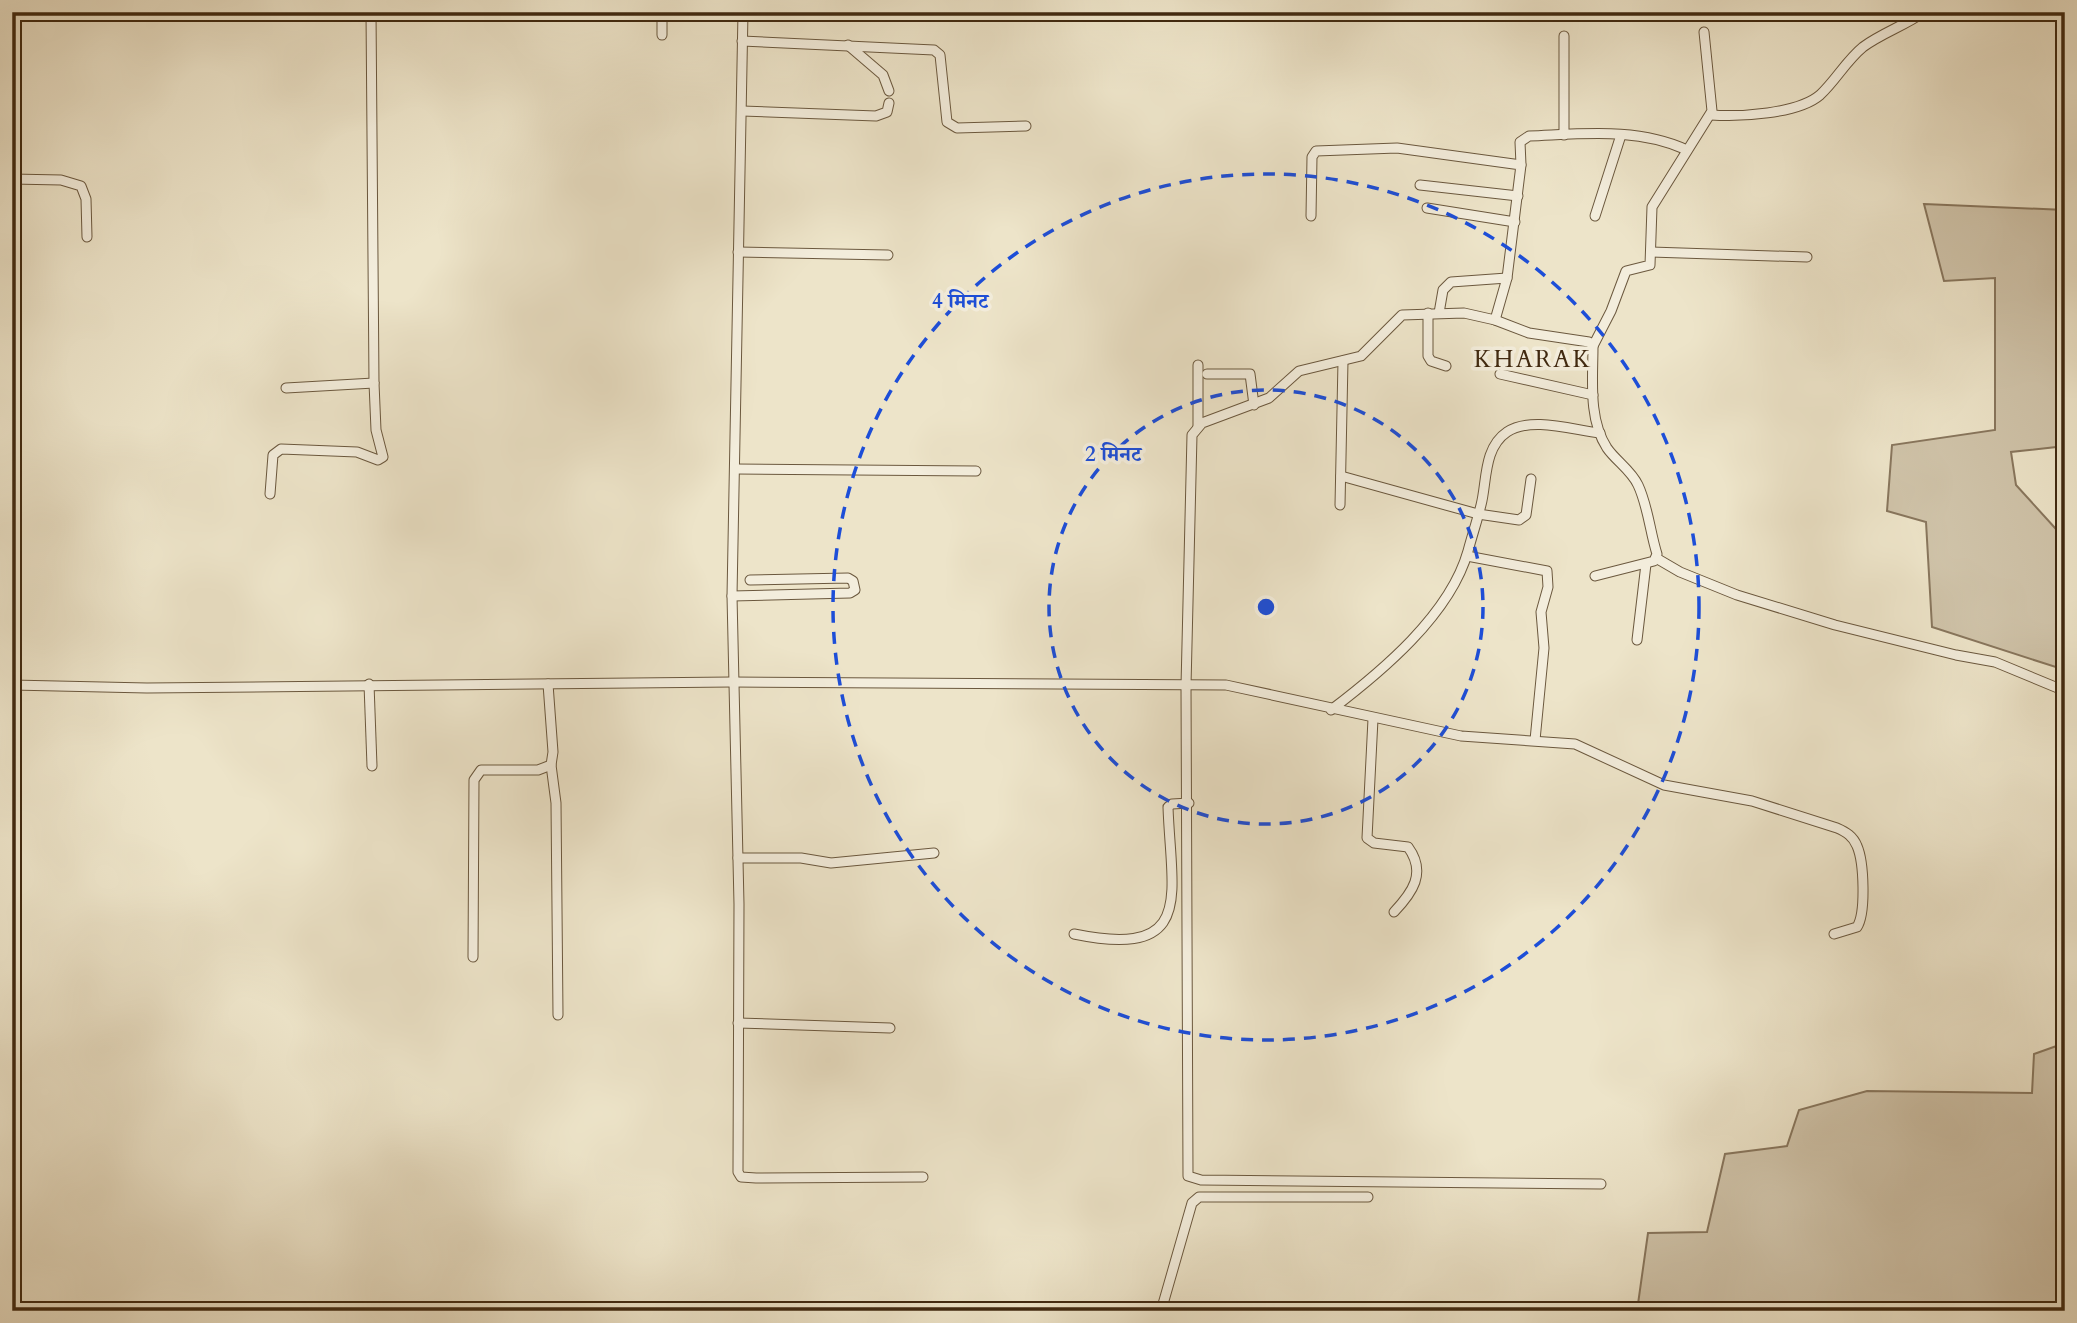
<svg xmlns="http://www.w3.org/2000/svg" width="2077" height="1323" viewBox="0 0 2077 1323" font-family="Cardo,'Noto Serif Devanagari',serif">
	<style>
		.green { fill: #d0c4aa; stroke: #88765d; stroke-width: 2 }
		.lines { fill: none; stroke-linecap: round; stroke-linejoin: round }
		.minor-casing { stroke: #6b583e; stroke-width: 11 }
		.minor { stroke: #f3eddc; stroke-width: 9 }
		.ring { fill: none; stroke: #1d4ed8; stroke-width: 3.5; stroke-dasharray: 12 9 }
		.labels { text-anchor: middle; stroke-width: 7; stroke-linejoin: round; paint-order: stroke }
		.neighbourhood-label { font-size: 24px; letter-spacing: 2px; fill: #402910; stroke: #f3eddc }
		.centre { fill: #1d4ed8; stroke: #f3eddc; stroke-width: 3.5 }
		.ring-label { font-size: 21px; text-anchor: middle; font-weight: bold; fill: #1d4ed8; stroke: #f3eddc; stroke-width: 7; stroke-linejoin: round; paint-order: stroke }
	</style>
	<rect width="100%" height="100%" fill="#ede4c9"/>
	<filter id="stains"><feTurbulence type="fractalNoise" baseFrequency=".00286" numOctaves="4"/><feColorMatrix values="0 0 0 0 .2 0 0 0 0 .09 0 0 0 0 .02 0 0 0 .5 -.17"/></filter>
	<radialGradient id="worn" r=".72"><stop offset=".6" stop-color="#630" stop-opacity="0"/><stop offset="1" stop-color="#630" stop-opacity=".3"/></radialGradient>
	<g class="green">
		<path d="M1924 204 2065 210V446L2011 452 2016 485 2065 539V670L1932 627 1926 522 1887 511 1892 445 1995 430V278L1944 281Z"/>
		<path d="M2065 1043V1311H1637L1648 1233 1707 1232 1725 1154 1787 1146 1799 1110 1867 1091 2032 1093 2034 1054Z"/>
	</g>
	<g class="lines">
		<defs>
			<g id="minor">
				<path d="M743 12 732 596 739 904 738 1172 741 1177 756 1178 923 1177"/>
				<path d="M662 35V12"/>
				<path d="M1564 36V135"/>
				<path d="M742 41 934 50 940 55 947 122 957 128 1026 126"/>
				<path d="M848 45 883 75 889 91"/>
				<path d="M742 111 876 116 887 112 889 103"/>
				<path d="M1711 115C1739 117 1798 114 1820 95 1836 80 1846 61 1863 47 1882 33 1904 26 1924 12"/>
				<path d="M1521 165 1520 142 1529 136C1582 134 1638 127 1687 150"/>
				<path d="M12 179 61 180 81 186 86 199 87 237"/>
				<path d="M1420 185 1518 196"/>
				<path d="M1427 208 1515 222"/>
				<path d="M1311 216 1312 157 1316 151 1397 148 1521 165 1507 278 1495 320"/>
				<path d="M1595 216 1621 135"/>
				<path d="M738 252 888 255"/>
				<path d="M1651 252 1807 257"/>
				<path d="M1428 313V356L1431 361 1446 366"/>
				<path d="M1439 313 1443 290 1451 282 1507 278"/>
				<path d="M1593 346 1611 311 1626 271 1650 265 1652 207 1712 111 1704 32"/>
				<path d="M1207 374H1250L1254 405"/>
				<path d="M1500 374 1593 395"/>
				<path d="M286 388 374 383"/>
				<path d="M1198 426V365"/>
				<path d="M736 469 976 471"/>
				<path d="M1341 476 1478 514 1519 520 1526 515 1531 479"/>
				<path d="M270 494 273 455 281 449 357 452 378 460 383 457 376 430 374 383 371 12"/>
				<path d="M1340 505 1343 361"/>
				<path d="M1467 556 1547 571 1548 587 1541 612 1544 648 1535 740"/>
				<path d="M1656 558 1680 572 1737 595 1835 625 1956 655 1995 662 2065 691"/>
				<path d="M1595 576 1654 561 1657 554C1650 532 1648 506 1638 485 1631 470 1616 461 1607 448 1588 419 1593 378 1593 346L1589 342 1529 333 1495 320 1464 313 1402 315 1361 356 1299 371 1269 398 1202 423 1192 435 1186 686 1188 1176 1201 1180 1601 1184"/>
				<path d="M732 596 850 593 855 590 853 581 848 578 750 580"/>
				<path d="M1637 640 1646 564"/>
				<path d="M369 684 372 766"/>
				<path d="M12 685 147 688 732 682 1226 685 1461 736 1575 744 1664 785 1752 801 1837 828C1846 832 1853 836 1857 846 1864 862 1866 913 1857 927L1834 934"/>
				<path d="M1331 710C1381 672 1450 615 1468 551 1472 536 1477 521 1481 505 1487 483 1483 448 1507 432 1531 416 1573 430 1600 433"/>
				<path d="M1373 719 1367 838 1374 843 1408 847C1427 873 1412 893 1394 912"/>
				<path d="M551 765 556 803 558 1015"/>
				<path d="M738 858H801L831 863 934 853"/>
				<path d="M1074 934C1196 959 1171 895 1168 807L1172 804 1189 803"/>
				<path d="M473 957 474 780 481 770H538L551 765 553 752 548 684"/>
				<path d="M738 1023 890 1028"/>
				<path d="M1161 1311 1192 1203 1199 1197H1368"/>
			</g>
		</defs>
		<use href="#minor" class="minor-casing"/>
		<use href="#minor" class="minor"/>
	</g>
	<g class="ring">
		<circle cx="1266" cy="607" r="217"/>
		<circle cx="1266" cy="607" r="433"/>
	</g>
	<g class="labels">
		<g class="neighbourhood-label">
			<text x="1533" y="367">KHARAK</text>
		</g>
	</g>
	<circle cx="1266" cy="607" r="10" class="centre"/>
	<g class="ring-label">
		<text x="960" y="308">4 मिनट</text>
		<text x="1113" y="461">2 मिनट</text>
	</g>
	<rect width="2077" height="1323" fill="none" stroke="#ede4c9" stroke-width="42"/>
	<rect x="14" y="14" width="2049" height="1295" fill="none" stroke="#402910" stroke-width="3.5"/>
	<rect x="21" y="21" width="2035" height="1281" fill="none" stroke="#402910" stroke-width="2"/>
	<rect width="100%" height="100%" filter="url(#stains)"/>
	<rect width="100%" height="100%" fill="url(#worn)"/>
</svg>
